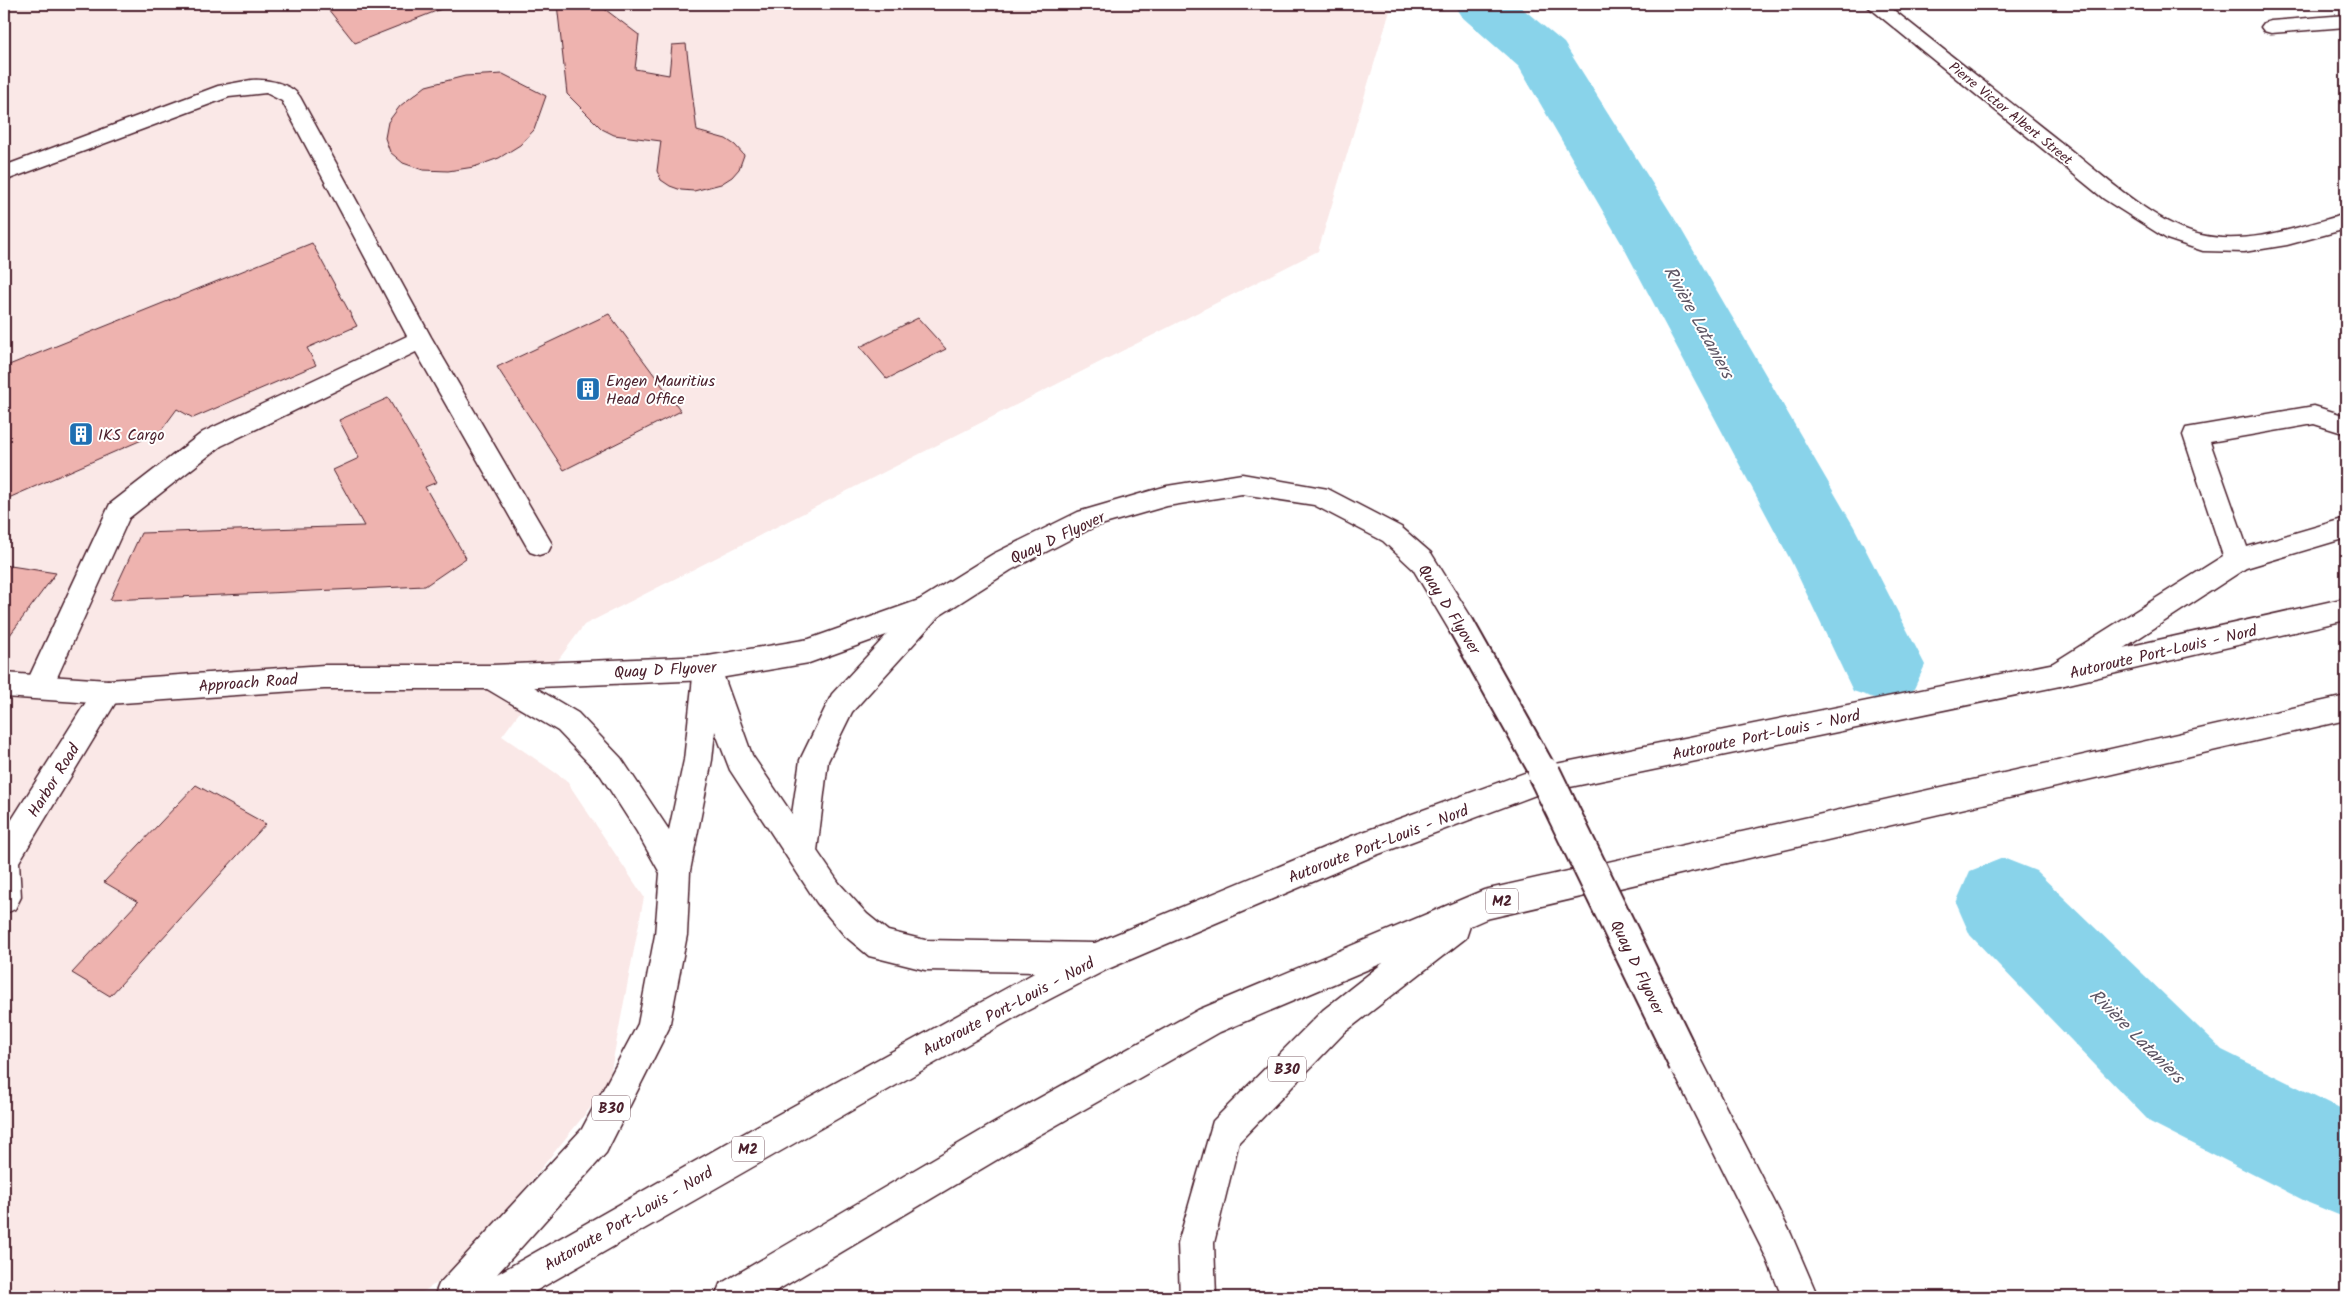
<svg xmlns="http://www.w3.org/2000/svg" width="2350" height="1301" viewBox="0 0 2350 1301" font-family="Kalam,sans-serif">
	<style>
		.built { fill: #fae8e7 }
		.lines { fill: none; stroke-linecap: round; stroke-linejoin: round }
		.river { fill: #89d3ea; fill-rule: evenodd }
		.building { fill: #eeb3af; stroke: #4a1f2b }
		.minor-casing { stroke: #4a1f2b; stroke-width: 3 }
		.major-casing { stroke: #4a1f2b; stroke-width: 3 }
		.highway-casing { stroke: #4a1f2b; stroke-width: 3 }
		.minor { fill: #fff; fill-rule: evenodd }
		.major { fill: #fff; fill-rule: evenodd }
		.highway { fill: #fff; fill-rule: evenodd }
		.major-bridge-far1-casing { stroke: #4a1f2b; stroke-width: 30; stroke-linecap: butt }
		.major-bridge-casing { stroke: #4a1f2b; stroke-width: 36; stroke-linecap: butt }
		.major-bridge-far1 { stroke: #fff; stroke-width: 26 }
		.major-bridge { stroke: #fff; stroke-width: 32 }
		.labels { text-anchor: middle; stroke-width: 4; stroke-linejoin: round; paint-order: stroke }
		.far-street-label { font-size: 14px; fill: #4a1f2b; stroke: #fff }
		.shield { fill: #fff; stroke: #80626b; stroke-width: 1 }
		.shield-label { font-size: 15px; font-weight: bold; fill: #4a1f2b }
		.poi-label { font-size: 16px; fill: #4a1f2b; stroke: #fff; text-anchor: start }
		.street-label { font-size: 16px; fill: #4a1f2b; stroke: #fff }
		.water-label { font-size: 18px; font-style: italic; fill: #5d5564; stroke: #fff }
	</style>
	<rect width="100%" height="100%" fill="#fff"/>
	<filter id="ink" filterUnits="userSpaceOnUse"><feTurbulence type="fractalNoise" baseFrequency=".02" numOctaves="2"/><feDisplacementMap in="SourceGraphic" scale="10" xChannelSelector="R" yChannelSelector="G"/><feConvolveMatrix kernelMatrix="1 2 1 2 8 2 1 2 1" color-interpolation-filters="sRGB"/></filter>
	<g filter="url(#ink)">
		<path class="built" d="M4 4H1392L1318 251 584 625 502 736 566 780 644 897 608 1086 461 1267 415 1297H4Z"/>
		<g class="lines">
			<g class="river">
				<path d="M1453 4H1517L1564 43 1681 229 1854 527 1925 665 1913 691 1883 701 1853 691 1791 561 1623 246 1519 67 1461 16Z"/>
				<path d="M2003 858 2036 871 2222 1050 2346 1111V1218L2309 1203 2150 1122 1970 935 1956 903 1970 871Z"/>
			</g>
		</g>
		<g class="building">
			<path d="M324 4H448L449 6 355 43Z"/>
			<path d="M557 4H598L639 35 635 69 669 75 672 45 686 44 697 131 726 139 735 145 744 155 739 169 732 177 721 184 694 191 681 190 670 186 661 180 657 171 661 141 614 135 602 129 567 94Z"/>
			<path d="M503 74 546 96 534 130 520 145 499 158 474 167 448 171 423 170 403 163 390 152 385 138 388 122 400 106 426 86 465 76Z"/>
			<path d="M312 243 357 326 307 348 316 365 193 418 177 409 160 432 4 500V367Z"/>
			<path d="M609 314 681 411 564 470 497 367Z"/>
			<path d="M918 318 946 349 887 379 860 347Z"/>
			<path d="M388 398 437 482 425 487 466 558 425 586 110 600 141 533 364 526 333 470 359 458 339 420Z"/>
			<path d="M4 565 56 573 4 643Z"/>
			<path d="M196 785 266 824 110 996 72 973 138 902 104 882Z"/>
		</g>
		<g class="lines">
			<defs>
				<g id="minor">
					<path d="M1865 4H1886C1945 51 2004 97 2063 144 2100 173 2156 225 2201 235 2248 246 2301 226 2346 214V229L2287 245 2244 252 2203 251 2167 239 2104 199Z"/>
					<path d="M2346 15V27L2271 33 2264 31 2261 27 2264 23 2271 21Z"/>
					<path d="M251 80C267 79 291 83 300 97L431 337 552 544 548 552 539 555 530 552 416 352 221 446 129 518 49 695 39 698 29 695 25 686 110 504 203 432 407 336 282 101 266 93 229 97 4 181V166L218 86Z"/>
					<path d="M2314 406 2346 416V434L2314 424 2210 442 2247 547 2346 518V538L2246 568 2070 683 2060 686 2050 683 2046 674 2050 665 2223 556 2183 435 2186 428Z"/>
					<path d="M108 680 118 683 122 692 19 862 21 897 15 909 4 914V832L98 683Z"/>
				</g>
				<g id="major">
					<path d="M1242 474 1328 489 1401 527 1431 553 1471 617 1475 625 1471 633 1461 637 1451 633 1413 569 1383 541 1314 505 1242 494 1167 506 1094 527 1011 570 939 616 809 663 708 680 492 689H324L108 704 4 697V673L108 680 324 665H492L708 656 809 639 919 600 993 554 1078 512 1167 486Z"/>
					<path d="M1685 1047 1697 1051 1791 1234 1818 1297H1782L1766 1257 1669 1063 1673 1051Z"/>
				</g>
				<g id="highway">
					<path d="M929 597 939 600 942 608 939 616 852 712 828 761 817 851 839 883 867 914 888 931 925 940 1095 943 1352 836 1541 767 2060 662 2346 598V620L2060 686 1541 793 1371 857 1108 969 1019 1015 525 1297H434L439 1284 582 1129 638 1024 655 935 660 873 637 832 601 776 558 731 482 686 478 677 482 668 492 665 502 668 578 713 621 758 669 830 684 760 694 668 698 660 708 656 718 660 752 755 792 814 800 760 832 694 919 600ZM715 731 730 770 817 903 845 936 869 956 925 970 1036 972 757 1126 497 1274 606 1153 669 1028 687 935 690 871 712 760Z"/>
					<path d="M2346 696V720L1486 919 1470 926 1466 938 1345 1032 1239 1142 1214 1243 1216 1297H1180L1178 1243 1213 1121 1323 1010 1383 963 1220 1032 1020 1146 766 1297H715L720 1284 996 1122 1198 1010 1484 890Z"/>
				</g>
			</defs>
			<use href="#minor" class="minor-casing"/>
			<use href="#major" class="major-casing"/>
			<use href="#highway" class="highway-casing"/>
			<use href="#minor" class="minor"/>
			<use href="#major" class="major"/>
			<use href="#highway" class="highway"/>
			<defs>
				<path id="major-bridge-far1" d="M1461 625 1545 775"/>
				<path id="major-bridge" d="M1544 773 1685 1063"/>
			</defs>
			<use href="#major-bridge-far1" class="major-bridge-far1-casing"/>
			<use href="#major-bridge" class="major-bridge-casing"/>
			<use href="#major-bridge-far1" class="major-bridge-far1"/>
			<use href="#major-bridge" class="major-bridge"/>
		</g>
	</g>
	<defs>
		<symbol id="building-square" viewBox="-11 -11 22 22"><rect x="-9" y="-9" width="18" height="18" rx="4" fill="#1f6fb2" stroke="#fff"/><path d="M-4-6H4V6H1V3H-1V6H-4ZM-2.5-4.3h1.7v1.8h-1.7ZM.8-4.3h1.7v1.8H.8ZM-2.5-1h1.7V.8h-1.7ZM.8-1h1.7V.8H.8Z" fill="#fff"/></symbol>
	</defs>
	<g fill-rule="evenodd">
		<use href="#building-square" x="574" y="375" width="28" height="28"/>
		<use href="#building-square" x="67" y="420" width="28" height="28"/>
	</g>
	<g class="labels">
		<g class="far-street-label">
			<text transform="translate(2011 113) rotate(39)" y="5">Pierre Victor Albert Street</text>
		</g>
		<g class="shield">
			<rect x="1486" y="888.5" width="32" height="25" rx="4"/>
			<rect x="1268" y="1056.5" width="38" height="25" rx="4"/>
			<rect x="592" y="1095.5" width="38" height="25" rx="4"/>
			<rect x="732" y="1136.5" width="32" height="25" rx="4"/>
		</g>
		<g class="shield-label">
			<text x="1502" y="906">M2</text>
			<text x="1287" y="1074">B30</text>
			<text x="611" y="1113">B30</text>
			<text x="748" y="1154">M2</text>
		</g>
		<g class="poi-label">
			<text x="606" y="386">Engen Mauritius<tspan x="606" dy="18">Head Office</tspan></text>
			<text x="98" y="440">IKS Cargo</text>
		</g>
		<g class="street-label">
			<text transform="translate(1057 537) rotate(-25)" y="6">Quay D Flyover</text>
			<text transform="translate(1450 609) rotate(58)" y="6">Quay D Flyover</text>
			<text transform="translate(2163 651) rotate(-13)" y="6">Autoroute Port-Louis - Nord</text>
			<text transform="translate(665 669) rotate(-3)" y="6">Quay D Flyover</text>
			<text transform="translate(248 682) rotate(-4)" y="6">Approach Road</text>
			<text transform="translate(1766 734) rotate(-12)" y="6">Autoroute Port-Louis - Nord</text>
			<text transform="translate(53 780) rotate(-58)" y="6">Harbor Road</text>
			<text transform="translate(1378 843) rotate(-21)" y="6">Autoroute Port-Louis - Nord</text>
			<text transform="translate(1638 967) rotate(64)" y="6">Quay D Flyover</text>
			<text transform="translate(1008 1006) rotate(-28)" y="6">Autoroute Port-Louis - Nord</text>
			<text transform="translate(628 1218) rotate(-30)" y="6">Autoroute Port-Louis - Nord</text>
		</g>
		<g class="water-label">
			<text transform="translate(1699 322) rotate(61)" y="6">Rivière Lataniers</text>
			<text transform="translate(2137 1036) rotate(45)" y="6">Rivière Lataniers</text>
		</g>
	</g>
	<rect width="2350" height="1301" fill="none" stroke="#fff" stroke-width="20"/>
	<rect x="10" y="10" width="2330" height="1281" fill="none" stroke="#4a1f2b" stroke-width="2" filter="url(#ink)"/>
</svg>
